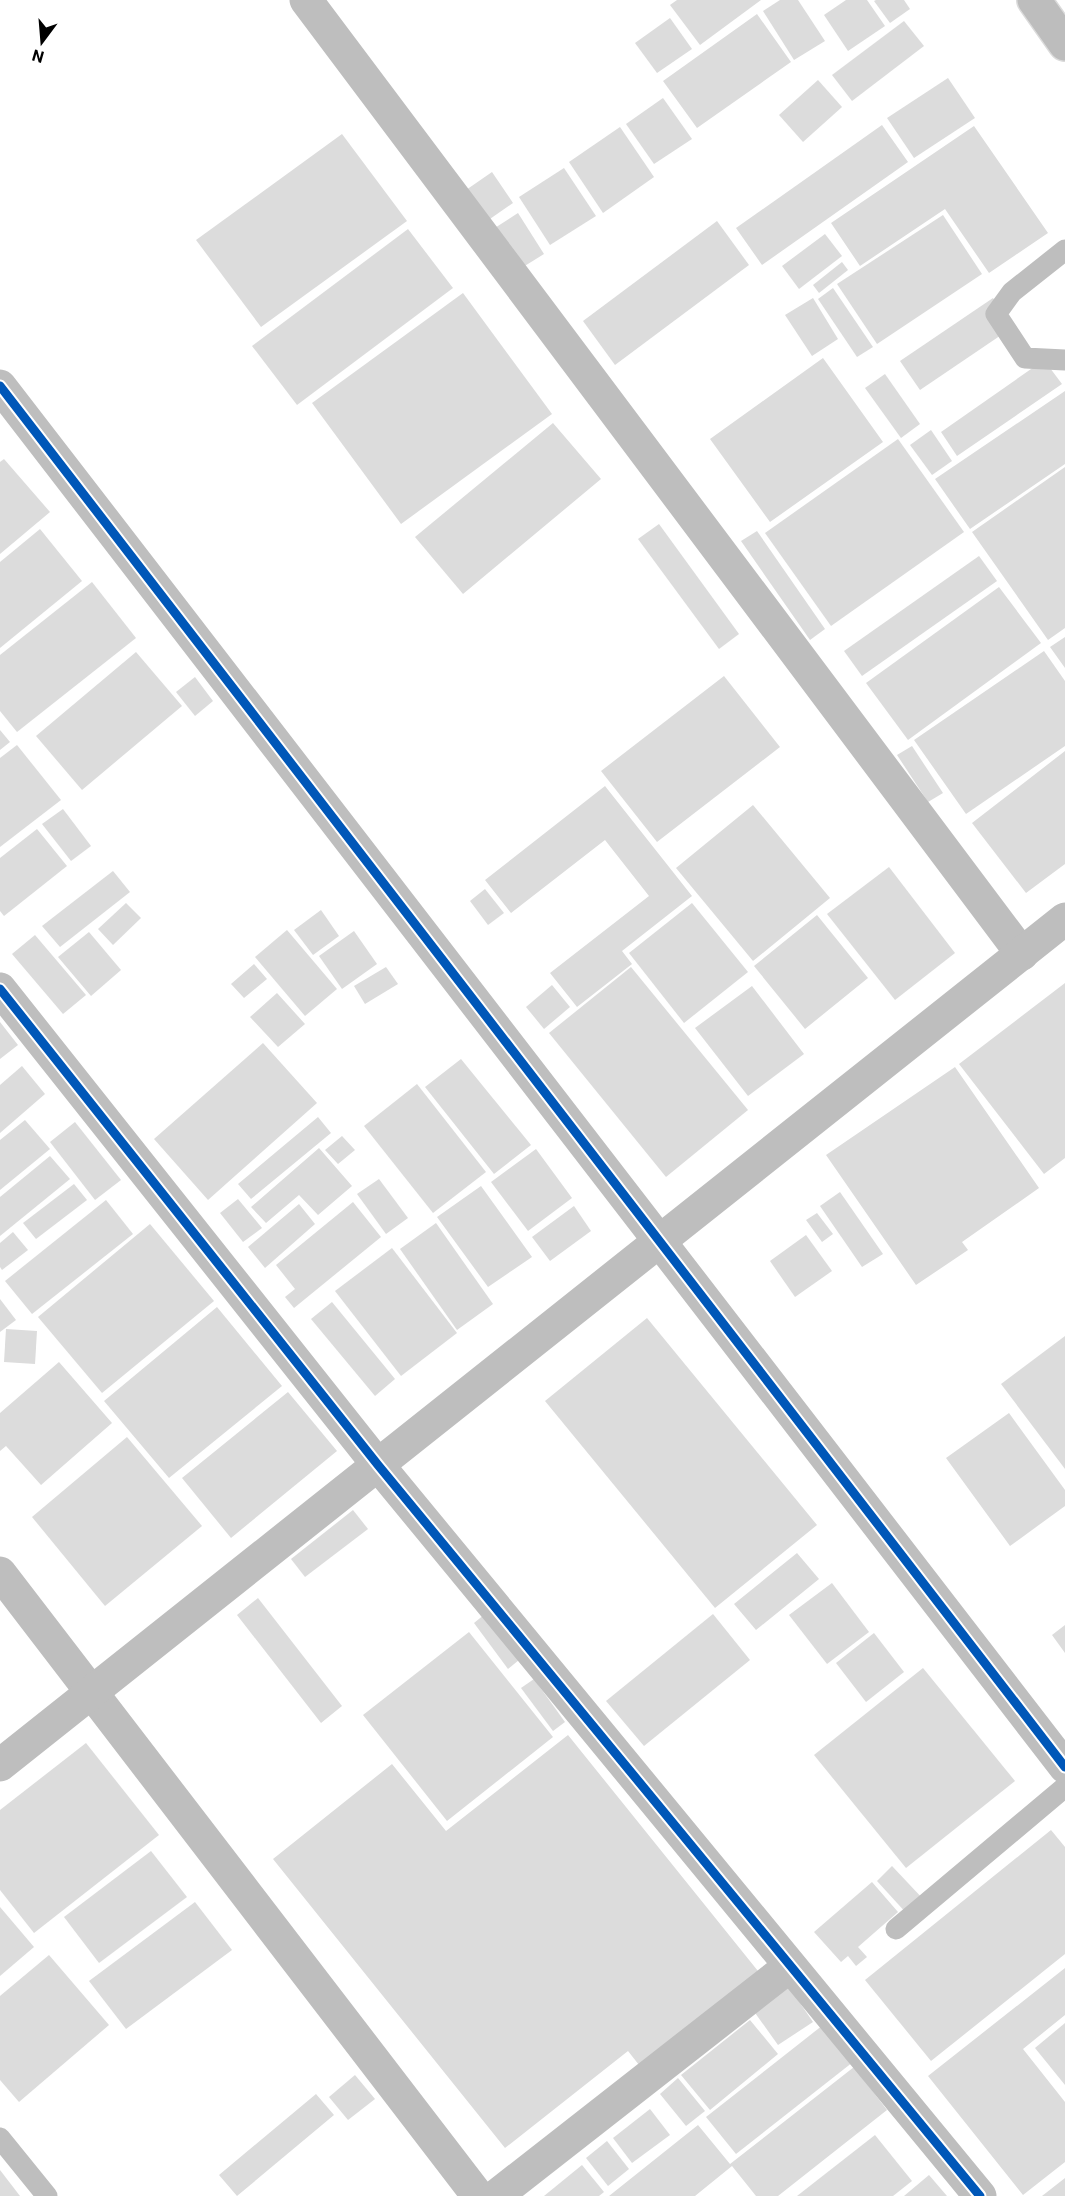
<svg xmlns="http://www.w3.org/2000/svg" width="1065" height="2196" viewBox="0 0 1065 2196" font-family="Roboto,sans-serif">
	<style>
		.building { fill: #dcdcdc }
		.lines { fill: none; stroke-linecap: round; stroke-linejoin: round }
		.trunk-casing { stroke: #dbdbdb; stroke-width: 36 }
		.service { stroke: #bebebe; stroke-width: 21 }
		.minor { stroke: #bebebe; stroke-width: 33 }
		.trunk { stroke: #bdbdbd; stroke-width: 33 }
		.cycleway-casing { stroke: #fff; stroke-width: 13 }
		.cycleway { stroke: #0057b8; stroke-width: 9 }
	</style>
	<rect width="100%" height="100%" fill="#fff"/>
	<g class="building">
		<path d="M677 0H761L700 45 670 5Z"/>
		<path d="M780 0H798L825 41 794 60 763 11Z"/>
		<path d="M846 0H867L885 26 848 51 824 15Z"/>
		<path d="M876 0H904L910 9 890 23 874 1Z"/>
		<path d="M757 14 791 62 697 128 663 81Z"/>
		<path d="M670 18 692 49 657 73 635 43Z"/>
		<path d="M904 21 924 46 852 101 832 75Z"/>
		<path d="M948 78 975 118 914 158 887 118Z"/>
		<path d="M818 80 842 107 803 142 779 115Z"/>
		<path d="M663 98 692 139 654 164 626 124Z"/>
		<path d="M882 125 908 162 762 265 736 228Z"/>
		<path d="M974 126 1048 233 989 273 945 209 860 266 831 223Z"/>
		<path d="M620 127 654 177 603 213 569 162Z"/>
		<path d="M342 134 407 221 261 327 196 240Z"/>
		<path d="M564 168 596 216 550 245 519 197Z"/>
		<path d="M492 172 513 203 487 221 466 190Z"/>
		<path d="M518 213 544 254 515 272 490 231Z"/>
		<path d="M943 215 982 274 877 344 837 284Z"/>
		<path d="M717 221 749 265 615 365 583 321Z"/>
		<path d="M408 229 453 288 297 405 252 346Z"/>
		<path d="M825 234 842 256 799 289 782 266Z"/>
		<path d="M842 262 848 270 819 293 813 285Z"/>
		<path d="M833 288 873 347 857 357 818 299Z"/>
		<path d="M463 293 552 414 401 524 312 403Z"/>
		<path d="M813 298 838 339 812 356 785 315Z"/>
		<path d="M993 298 1013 327 920 390 900 361Z"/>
		<path d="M823 358 883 442 770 522 710 439Z"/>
		<path d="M1044 360 1062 384 957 456 941 432Z"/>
		<path d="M885 374 920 424 901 438 865 388Z"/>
		<path d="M1065 391V464L970 529 935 479Z"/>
		<path d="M553 423 601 479 463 594 415 537Z"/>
		<path d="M931 430 952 461 932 475 910 445Z"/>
		<path d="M898 439 964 532 831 626 765 533Z"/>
		<path d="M4 459 50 512 0 554V462Z"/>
		<path d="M1065 467V628L1048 640 972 532Z"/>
		<path d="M659 524 739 634 719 649 638 539Z"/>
		<path d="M40 529 82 581 0 648V562Z"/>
		<path d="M757 531 825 629 810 640 741 541Z"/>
		<path d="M979 556 997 581 862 676 844 651Z"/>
		<path d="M92 582 136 638 17 732 0 711V655Z"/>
		<path d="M999 587 1041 643 908 740 866 683Z"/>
		<path d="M1065 637V668L1050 647Z"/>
		<path d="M1044 651 1065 681V746L966 814 914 740Z"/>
		<path d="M136 652 182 706 82 790 36 736Z"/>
		<path d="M724 676 780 747 657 842 601 771Z"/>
		<path d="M195 677 213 701 195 716 176 692Z"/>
		<path d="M0 730 10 742 0 750Z"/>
		<path d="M17 745 61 800 0 847V758Z"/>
		<path d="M912 746 943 793 928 802 897 755Z"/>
		<path d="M1065 751V864L1026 893 972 823Z"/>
		<path d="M605 786 692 896 622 951 632 964 577 1007 550 973 649 896 605 840 511 913 485 880Z"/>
		<path d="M753 805 830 898 753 961 676 868Z"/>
		<path d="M63 809 91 846 71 861 42 824Z"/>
		<path d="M37 829 67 866 4 916 0 911V858Z"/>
		<path d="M889 867 955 953 895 1000 827 914Z"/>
		<path d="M113 871 130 892 60 947 42 926Z"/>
		<path d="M485 889 504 913 488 925 470 901Z"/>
		<path d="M126 903 141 918 113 945 98 929Z"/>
		<path d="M692 903 748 972 684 1023 629 953Z"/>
		<path d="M321 910 339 936 313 955 294 930Z"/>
		<path d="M817 915 868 978 805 1029 754 966Z"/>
		<path d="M287 930 337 989 305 1016 255 957Z"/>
		<path d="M354 931 377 964 342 989 319 956Z"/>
		<path d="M89 932 121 970 91 996 58 957Z"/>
		<path d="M35 935 86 995 63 1014 12 954Z"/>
		<path d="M254 964 267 979 244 998 231 984Z"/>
		<path d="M386 967 398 984 365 1004 354 986Z"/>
		<path d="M631 967 748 1110 666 1177 549 1033Z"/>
		<path d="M1065 983V1158L1044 1174 959 1064Z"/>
		<path d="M552 985 570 1007 544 1029 526 1007Z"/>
		<path d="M752 986 804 1054 748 1096 695 1028Z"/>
		<path d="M277 993 305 1024 278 1047 250 1017Z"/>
		<path d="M0 1022 18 1045 0 1059Z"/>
		<path d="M263 1043 317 1103 208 1200 154 1139Z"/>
		<path d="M461 1059 531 1145 494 1174 425 1087Z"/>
		<path d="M22 1066 45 1094 0 1133V1085Z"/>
		<path d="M955 1067 1039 1188 962 1242 968 1250 916 1285 826 1155Z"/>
		<path d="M417 1084 486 1172 433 1213 364 1126Z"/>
		<path d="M318 1117 331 1133 251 1199 238 1184Z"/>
		<path d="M25 1120 50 1149 0 1190V1140Z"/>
		<path d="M75 1122 121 1180 95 1200 50 1142Z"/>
		<path d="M342 1136 355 1150 338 1164 325 1150Z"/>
		<path d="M319 1148 352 1186 318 1215 299 1195 266 1223 251 1207Z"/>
		<path d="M536 1149 572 1198 528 1231 491 1182Z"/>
		<path d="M50 1156 70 1179 0 1236V1197Z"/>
		<path d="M379 1179 408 1218 386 1234 357 1194Z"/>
		<path d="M74 1184 87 1200 36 1239 23 1223Z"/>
		<path d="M481 1186 532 1257 488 1287 437 1217Z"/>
		<path d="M840 1192 883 1254 862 1267 820 1206Z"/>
		<path d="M238 1199 262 1228 243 1242 220 1213Z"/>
		<path d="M106 1200 133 1234 32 1314 5 1281Z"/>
		<path d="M353 1202 381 1237 294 1308 285 1297 295 1289 276 1265Z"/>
		<path d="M299 1204 315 1224 265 1268 248 1247Z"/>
		<path d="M574 1206 591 1231 550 1261 532 1237Z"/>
		<path d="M817 1213 833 1234 822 1242 806 1220Z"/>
		<path d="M436 1223 493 1304 457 1330 400 1249Z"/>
		<path d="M150 1224 214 1301 102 1393 38 1317Z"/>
		<path d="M13 1232 28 1250 2 1270 0 1267V1243Z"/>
		<path d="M806 1235 832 1271 795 1297 770 1261Z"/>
		<path d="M392 1248 457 1333 401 1376 335 1291Z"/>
		<path d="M0 1299 16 1320 0 1332Z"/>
		<path d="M332 1302 395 1379 375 1396 311 1319Z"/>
		<path d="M217 1307 282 1386 169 1478 104 1401Z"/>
		<path d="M647 1318 817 1525 715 1608 545 1401Z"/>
		<path d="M6 1329 37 1331 35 1364 4 1362Z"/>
		<path d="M1065 1336V1469L1001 1384Z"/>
		<path d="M59 1362 112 1423 41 1485 6 1446 0 1451V1413Z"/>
		<path d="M288 1392 337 1451 231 1538 182 1478Z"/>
		<path d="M1009 1413 1065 1490V1506L1010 1546 946 1458Z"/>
		<path d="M127 1437 202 1526 105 1606 32 1517Z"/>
		<path d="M353 1510 368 1529 305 1577 291 1559Z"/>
		<path d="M797 1553 819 1579 756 1630 734 1604Z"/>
		<path d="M832 1583 869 1632 827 1664 789 1615Z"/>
		<path d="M258 1598 342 1706 321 1723 237 1615Z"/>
		<path d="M485 1614 519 1660 508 1669 474 1623Z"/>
		<path d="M713 1614 750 1660 644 1746 606 1701Z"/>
		<path d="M1065 1625V1653L1052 1635Z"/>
		<path d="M469 1632 553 1737 447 1821 363 1715Z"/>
		<path d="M874 1633 904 1672 866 1702 836 1663Z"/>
		<path d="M923 1668 1015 1781 906 1868 814 1755Z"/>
		<path d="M534 1679 565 1722 553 1731 521 1688Z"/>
		<path d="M568 1735 762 1976 643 2070 628 2051 505 2148 273 1859 392 1764 446 1831Z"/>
		<path d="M86 1743 159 1835 34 1933 0 1890V1810Z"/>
		<path d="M1051 1830 1065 1847V1954L931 2061 865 1980Z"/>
		<path d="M151 1851 187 1897 99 1963 64 1917Z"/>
		<path d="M892 1866 924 1900 908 1915 877 1881Z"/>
		<path d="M872 1882 898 1912 858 1947 867 1957 856 1966 848 1956 841 1962 814 1932Z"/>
		<path d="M195 1902 232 1950 126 2029 89 1981Z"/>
		<path d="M0 1907 34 1947 0 1976Z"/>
		<path d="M49 1955 109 2025 19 2102 0 2080V1996Z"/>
		<path d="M1065 1968V2015L1023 2049 1065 2102V2162L1023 2195 928 2076Z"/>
		<path d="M789 1987 813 2022 778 2045 753 2010Z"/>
		<path d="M750 2020 778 2054 710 2110 681 2075Z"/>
		<path d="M1065 2023V2085L1035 2048Z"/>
		<path d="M823 2025 853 2062 736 2154 706 2117Z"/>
		<path d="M854 2067 887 2110 778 2196H756L732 2166 695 2196H609L698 2125 730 2164Z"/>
		<path d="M355 2075 375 2099 348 2120 329 2097Z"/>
		<path d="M678 2078 705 2111 686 2126 660 2094Z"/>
		<path d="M316 2094 334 2115 237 2196 219 2175Z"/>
		<path d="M650 2109 670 2135 632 2163 613 2138Z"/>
		<path d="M875 2135 912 2181 893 2196H797Z"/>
		<path d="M607 2141 629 2169 608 2186 586 2158Z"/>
		<path d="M582 2165 604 2192 599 2196H544Z"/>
		<path d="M0 2170 20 2196H0Z"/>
		<path d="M929 2175 947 2196H904Z"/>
		<path d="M1065 2178V2196H1042Z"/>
	</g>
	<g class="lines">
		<defs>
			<path id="trunk" d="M1034 0 1065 44"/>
		</defs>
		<use href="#trunk" class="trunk-casing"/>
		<g class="service">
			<path d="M1065 250 1012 292 996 314 1025 358 1065 360"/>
			<path d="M896 1929 1065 1787"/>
			<path d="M0 2138 47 2196"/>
		</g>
		<g class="minor">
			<path d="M306 0 1022 954"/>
			<path d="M0 386 1065 1767"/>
			<path d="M0 989 378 1465 980 2196"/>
			<path d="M0 1573 478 2196"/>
			<path d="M0 1765 1065 919"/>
			<path d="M496 2196 790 1966"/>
		</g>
		<use href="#trunk" class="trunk"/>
		<defs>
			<g id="cycleway">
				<path d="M0 386 1065 1767"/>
				<path d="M0 989 378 1465 980 2196"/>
			</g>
		</defs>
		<use href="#cycleway" class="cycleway-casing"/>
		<use href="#cycleway" class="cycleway"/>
	</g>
	<g transform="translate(42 42) rotate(196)" stroke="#ffffff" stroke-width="4.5" paint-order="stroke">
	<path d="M0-4.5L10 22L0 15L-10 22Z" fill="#000000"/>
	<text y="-9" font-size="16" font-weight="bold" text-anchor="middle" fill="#000000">N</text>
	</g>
</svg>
